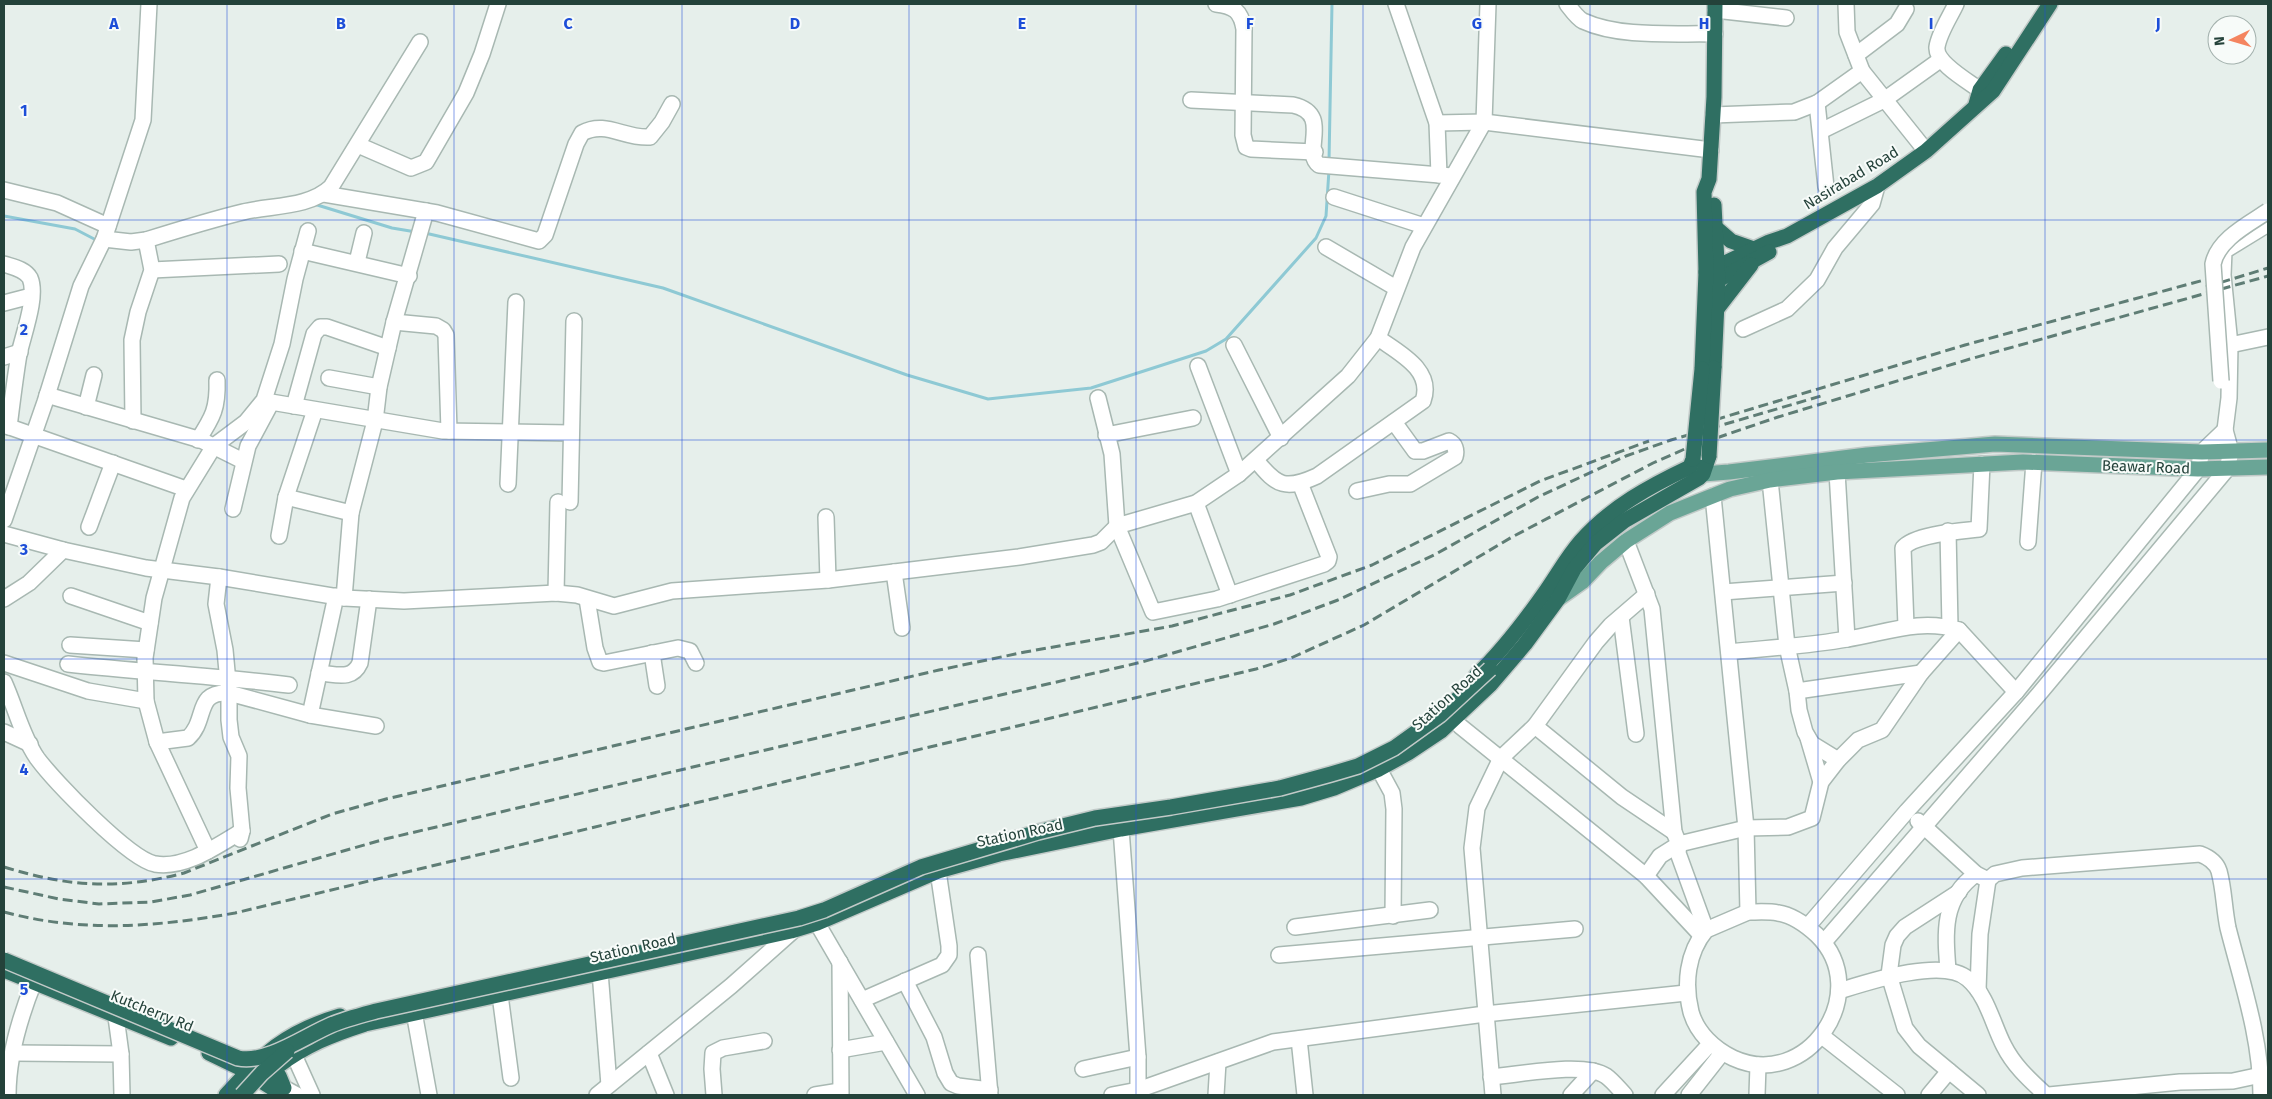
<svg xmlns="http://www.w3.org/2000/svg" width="2272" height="1099" viewBox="0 0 2272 1099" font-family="'Fira Sans',sans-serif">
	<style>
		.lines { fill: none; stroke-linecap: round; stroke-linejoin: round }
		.stream { stroke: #8ec9d4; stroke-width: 3 }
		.minor-casing { stroke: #a8b8b2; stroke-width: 18 }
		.major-casing { stroke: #c2cac8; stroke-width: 18 }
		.highway-casing { stroke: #c2cac8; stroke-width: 18 }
		.minor { stroke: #fff; stroke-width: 15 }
		.major { stroke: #6aa596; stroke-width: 15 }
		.highway { stroke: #2f6f62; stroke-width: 15 }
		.rail { stroke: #5f7d75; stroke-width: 3; stroke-dasharray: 10 5; stroke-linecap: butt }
		.minor-bridge-casing { stroke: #a8b8b2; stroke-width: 18; stroke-linecap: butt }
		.highway-bridge-casing { stroke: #c2cac8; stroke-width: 18; stroke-linecap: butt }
		.minor-bridge { stroke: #fff; stroke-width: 15 }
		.highway-bridge { stroke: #2f6f62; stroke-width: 15 }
		.grid { fill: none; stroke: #1d4ed8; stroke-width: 1; stroke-opacity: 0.55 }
		.labels { text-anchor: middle; stroke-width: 4; stroke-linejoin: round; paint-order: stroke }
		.street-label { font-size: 15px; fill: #24423a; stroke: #f7fbf9 }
		.grid-label { font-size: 16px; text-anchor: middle; font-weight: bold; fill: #1d4ed8; stroke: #f7fbf9; stroke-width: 4; stroke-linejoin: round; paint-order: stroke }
	</style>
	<rect width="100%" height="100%" fill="#e6efeb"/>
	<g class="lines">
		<g class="stream">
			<path d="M1329 161 1332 4"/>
			<path d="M314 204 392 228 416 232"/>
			<path d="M4 216 75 229 98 241"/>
			<path d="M425 233 663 288 907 375 988 399 1091 388 1206 351 1226 339 1316 238 1326 216 1329 170"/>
		</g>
		<defs>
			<g id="minor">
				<path d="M1216 4C1234 6 1241 11 1244 29L1243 135 1246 147 1251 149 1315 152"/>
				<path d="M1396 4 1437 123 1439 175"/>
				<path d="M1567 4C1571 9 1577 18 1583 21 1620 38 1674 33 1715 34"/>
				<path d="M1846 4 1847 32 1862 71 1926 151"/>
				<path d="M1956 4C1950 17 1939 33 1937 47 1935 63 1968 81 1980 90"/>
				<path d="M1715 10 1786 18"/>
				<path d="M1856 55 1897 24 1906 9"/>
				<path d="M1191 100 1293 105C1333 114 1301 151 1319 165L1452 176"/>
				<path d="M1817 103 1826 187"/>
				<path d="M1713 115 1794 112 1817 103 1862 71"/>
				<path d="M1437 123 1484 122 1711 150"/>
				<path d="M1821 131 1884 100 1940 60"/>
				<path d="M358 145 411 168 426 162 466 93 482 54 498 4"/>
				<path d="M4 190 57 203 108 226"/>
				<path d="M324 194 437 213 539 241 545 235 576 144 582 133C606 120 624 139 650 137L662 122 672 104"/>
				<path d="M1334 197 1424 226"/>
				<path d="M104 239 131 242 146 240C178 230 210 220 243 212 271 205 309 208 331 187L420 42"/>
				<path d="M1326 247 1396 288"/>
				<path d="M302 251 409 276"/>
				<path d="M357 262 364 233"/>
				<path d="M4 264C13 267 25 269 30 278 38 296 23 335 19 354 15 378 12 403 9 427"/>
				<path d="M152 270 279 264"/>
				<path d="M4 303 31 296"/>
				<path d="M394 322 436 326 443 330 446 335 449 431"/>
				<path d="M1743 329 1787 309 1817 280 1835 248 1872 204 1877 186"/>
				<path d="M1234 345 1281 438"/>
				<path d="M2230 345 2268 337"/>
				<path d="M4 357 20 352"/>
				<path d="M1198 366 1239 474"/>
				<path d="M329 378 379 387"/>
				<path d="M47 395 201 440 243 461"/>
				<path d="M1098 398 1112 454 1117 526 1153 612 1217 599 1324 564 1328 561 1329 557 1300 483"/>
				<path d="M271 402 443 431 571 433"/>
				<path d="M294 406 314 334 320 327H327L388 348"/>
				<path d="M86 407 94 375"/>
				<path d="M315 410 286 497 351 513"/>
				<path d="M133 421 132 340 138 312 152 270 146 240"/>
				<path d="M4 425 186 489"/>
				<path d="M2225 430 2229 398 2230 345 2223 275 2224 251 2268 224"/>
				<path d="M1106 435 1193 418"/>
				<path d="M198 440C213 417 218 408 217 380"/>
				<path d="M1256 460C1277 487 1286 490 1317 476L1423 401C1434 370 1399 353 1378 338"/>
				<path d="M1837 472 1847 639"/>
				<path d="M1770 480 1787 646 1797 691 1799 710 1805 732 1812 744 1838 760"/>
				<path d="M508 484 516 302"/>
				<path d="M1357 491 1389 484H1410L1455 457C1457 450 1455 444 1449 441L1423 451H1415L1394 422"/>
				<path d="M1713 496 1746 828 1748 912"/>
				<path d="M570 502 574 321"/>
				<path d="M1196 503 1230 595"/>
				<path d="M233 509 248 446 270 405"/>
				<path d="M826 517 828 580"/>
				<path d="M4 520 45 402 81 286 104 239 143 120 149 4"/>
				<path d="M89 527 113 463"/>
				<path d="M1948 531 1950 627"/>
				<path d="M4 534 63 550 146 568 219 577 344 598 404 601 556 593 577 595 614 606 672 591 828 580 1019 557 1093 545 1101 542 1117 526 1196 503 1239 474 1348 376 1378 338 1413 247 1484 122 1488 4"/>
				<path d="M279 536 286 497"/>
				<path d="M1626 541 1652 609 1674 832 1679 844 1678 853 1706 930"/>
				<path d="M2028 542 2034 462"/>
				<path d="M894 572 902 628"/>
				<path d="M219 577 216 604 225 650 229 693V720L231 737 239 756 238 788 242 831 240 839"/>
				<path d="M1723 592 1844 583"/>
				<path d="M556 593 558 502"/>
				<path d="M71 596 150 623"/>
				<path d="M344 598 351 513 375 421 379 387 394 322 426 211"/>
				<path d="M4 599 29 583 63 550"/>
				<path d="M587 599 595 648 600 662 604 663 678 648 690 651 696 663"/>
				<path d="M1621 617 1636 734"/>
				<path d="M1906 626 1903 548C1914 534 1961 531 1979 529L1982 464"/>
				<path d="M70 645 146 650"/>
				<path d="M1729 652C1768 648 1808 646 1847 639 1886 633 1919 618 1959 630L2016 692"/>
				<path d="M652 653 657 686"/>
				<path d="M4 663 88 691 146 701"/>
				<path d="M68 664C142 672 216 676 289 685"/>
				<path d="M319 673C336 674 352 681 360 663L369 599"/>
				<path d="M4 682C15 706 22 736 37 758 54 781 129 859 155 864 185 869 217 846 242 831"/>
				<path d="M1797 691 1921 673"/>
				<path d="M310 715 336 596"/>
				<path d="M1460 726 1646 876 1701 935"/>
				<path d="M1535 726 1622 797 1674 832"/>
				<path d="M4 732 30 744"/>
				<path d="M1808 738 1821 782"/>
				<path d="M157 742 188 738C208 720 194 691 229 693L310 715 376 726"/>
				<path d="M1379 769 1392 793 1394 809 1393 916"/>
				<path d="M1918 821 1976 874 1988 880 1995 874 2022 868 2200 854C2208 857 2216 862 2219 871 2224 889 2224 909 2228 928 2242 983 2261 1038 2261 1095"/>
				<path d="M1121 829 1138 1057V1090"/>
				<path d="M208 851 157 742 146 701 145 658 154 598 182 498 214 446 246 422 264 400 282 344 295 279 308 231"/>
				<path d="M1646 876 1660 856 1679 844 1746 828 1788 827 1812 818 1821 782 1838 760 1858 740 1882 730 1921 673 1959 630"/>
				<path d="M1959 892 1905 927 1897 936 1893 945 1889 975 1905 1028 1919 1046 1978 1095"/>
				<path d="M1748 912C1757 912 1769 911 1778 913 1792 915 1807 926 1817 935 1875 992 1807 1092 1733 1058 1714 1049 1697 1033 1691 1012 1684 984 1687 953 1706 930Z"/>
				<path d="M817 923 917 1095"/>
				<path d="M1808 926 1907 811 2016 692 2198 469 2202 452 2225 430 2231 452 2227 469 2039 694 1824 942"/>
				<path d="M1295 927 1430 910"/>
				<path d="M978 955 990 1095"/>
				<path d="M1279 955 1575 929"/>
				<path d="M840 962 841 1095"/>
				<path d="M1948 970C1945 933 1942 898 1976 874"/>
				<path d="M600 972 609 1085"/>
				<path d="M905 981 934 1037 945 1073 951 1083 958 1086 990 1090"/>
				<path d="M1978 990 1980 934 1988 880"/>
				<path d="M1839 991C1868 982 1943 957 1968 979 1987 995 1993 1025 2004 1046 2014 1066 2030 1080 2046 1095"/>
				<path d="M500 995 511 1078"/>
				<path d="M862 1000 942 965 949 955V946L938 871"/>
				<path d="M414 1012 429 1095"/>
				<path d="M116 1017 121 1054 122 1095"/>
				<path d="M1822 1036 1897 1095"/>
				<path d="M1299 1039 1305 1095"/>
				<path d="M289 1044 312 1095"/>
				<path d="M840 1050 886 1042"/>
				<path d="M13 1053 121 1054"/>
				<path d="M649 1053 666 1095"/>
				<path d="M1083 1069 1138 1057"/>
				<path d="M1491 1077C1518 1075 1584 1061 1606 1076 1613 1081 1619 1089 1625 1095"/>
				<path d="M284 1088 297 1095"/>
				<path d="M8 1095C8 1058 20 1017 34 982"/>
				<path d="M597 1095 731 986 794 930"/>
				<path d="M714 1095 712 1069 713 1053 723 1048 764 1041"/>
				<path d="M815 1095 840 1091"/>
				<path d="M1112 1095 1138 1090 1273 1042 1485 1014 1686 993"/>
				<path d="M1216 1095 1218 1062"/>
				<path d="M1493 1095 1472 848 1477 808 1501 758 1535 726 1596 642 1611 625 1647 594"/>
				<path d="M1571 1095 1593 1071"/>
				<path d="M1663 1095 1710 1044"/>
				<path d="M1689 1095 1722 1053"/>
				<path d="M1757 1095 1758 1065"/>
				<path d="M1929 1095 1949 1071"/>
				<path d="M2049 1095 2180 1082 2233 1081 2261 1075"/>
			</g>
			<g id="major">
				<path d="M1694 469 1703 474 1729 472 1867 455 1995 444 2202 452 2268 450"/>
				<path d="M1556 597 1558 599 1582 582 1601 562 1626 541 1670 513 1730 489 1770 480 1837 472 2023 462 2198 469 2268 467"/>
			</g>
			<g id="highway">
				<path d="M1976 104 1980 90 2006 54"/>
				<path d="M1716 228 1731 241 1754 249"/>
				<path d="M1706 272 1769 242 1787 236 1877 186 1926 151 1993 91 2050 4"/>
				<path d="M1711 284 1769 252"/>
				<path d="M1717 309 1751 265"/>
				<path d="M1714 368 1718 281 1714 205"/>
				<path d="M1702 369 1706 272 1704 192 1709 179 1714 97 1715 4"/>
				<path d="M1476 676C1502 651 1525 621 1546 591 1558 574 1567 557 1581 541 1611 507 1650 486 1690 467L1693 459"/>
				<path d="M4 970 171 1038"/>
				<path d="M209 1053 240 1068 272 1088H284L279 1076 262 1067"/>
				<path d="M278 1066C306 1045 331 1035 365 1024L791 931 817 923 938 871 999 854 1121 829 1301 798 1334 788 1379 769 1408 753 1441 731 1491 684 1525 644 1558 599 1574 569 1596 543 1624 521 1699 478 1703 474 1709 456"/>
				<path d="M226 1095C263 1054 285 1032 340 1016"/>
			</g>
		</defs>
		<use href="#minor" class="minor-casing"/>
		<use href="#major" class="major-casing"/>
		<use href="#highway" class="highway-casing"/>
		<use href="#minor" class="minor"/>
		<use href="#major" class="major"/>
		<use href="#highway" class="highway"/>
		<g class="rail">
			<path d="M2206 287 2268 268"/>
			<path d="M1701 424 1965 345 2215 277"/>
			<path d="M4 867C69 887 118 890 184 873L332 814 386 799 939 670 1025 652 1172 626 1290 595 1372 565 1540 481 1649 441"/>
			<path d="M4 887 59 899 99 904 151 902 190 895 385 839 1142 662 1274 624 1338 600 1434 555 1538 497 1626 456 1671 440 1821 396"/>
			<path d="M4 912C83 933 155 927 235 913L1256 669 1291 658 1364 625 1512 537 1653 463 1687 448 1778 417 1970 359 2268 276"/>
		</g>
		<defs>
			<path id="minor-bridge" d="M2221 381 2213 264C2218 239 2249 224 2268 211"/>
			<g id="highway-bridge">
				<path d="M1709 456 1714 368"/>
				<path d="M1693 459 1702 369"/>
				<path d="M4 960 238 1058C267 1064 305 1036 331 1025 345 1019 361 1015 376 1011L799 918 824 910 921 867 1038 832 1095 818 1171 807 1280 788 1331 774 1358 766 1394 748 1440 715 1490 669"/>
				<path d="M242 1095 262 1073 287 1051"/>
			</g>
		</defs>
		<use href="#minor-bridge" class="minor-bridge-casing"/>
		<use href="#highway-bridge" class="highway-bridge-casing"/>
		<use href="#minor-bridge" class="minor-bridge"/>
		<use href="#highway-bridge" class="highway-bridge"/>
	</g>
	<path class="grid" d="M227 4V1095M454 4V1095M682 4V1095M909 4V1095M1136 4V1095M1363 4V1095M1590 4V1095M1818 4V1095M2045 4V1095M4 220H2268M4 440H2268M4 659H2268M4 879H2268"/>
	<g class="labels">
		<g class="street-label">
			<text transform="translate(1851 178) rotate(-31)" y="5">Nasirabad Road</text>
			<text transform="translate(2146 467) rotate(2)" y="5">Beawar Road</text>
			<text transform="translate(1447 698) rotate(-42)" y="5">Station Road</text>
			<text transform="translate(1020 833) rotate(-12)" y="5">Station Road</text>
			<text transform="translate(633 948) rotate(-13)" y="5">Station Road</text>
			<text transform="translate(152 1011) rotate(22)" y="5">Kutcherry Rd</text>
		</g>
	</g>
	<g class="grid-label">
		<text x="114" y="29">A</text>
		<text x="341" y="29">B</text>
		<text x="568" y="29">C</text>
		<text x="795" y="29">D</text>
		<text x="1022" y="29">E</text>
		<text x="1250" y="29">F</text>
		<text x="1477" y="29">G</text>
		<text x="1704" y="29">H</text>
		<text x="1931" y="29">I</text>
		<text x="2158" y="29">J</text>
		<text x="24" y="116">1</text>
		<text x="24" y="335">2</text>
		<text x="24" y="555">3</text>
		<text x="24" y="775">4</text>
		<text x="24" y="995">5</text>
	</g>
	<rect width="2272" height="1099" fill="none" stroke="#24423a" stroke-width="10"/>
	<g transform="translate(2232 40) rotate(265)"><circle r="24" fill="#f7fbf9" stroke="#a3b1ad"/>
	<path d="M0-4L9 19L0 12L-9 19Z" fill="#f4845f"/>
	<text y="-8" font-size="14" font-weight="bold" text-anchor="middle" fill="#24423a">N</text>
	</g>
</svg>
